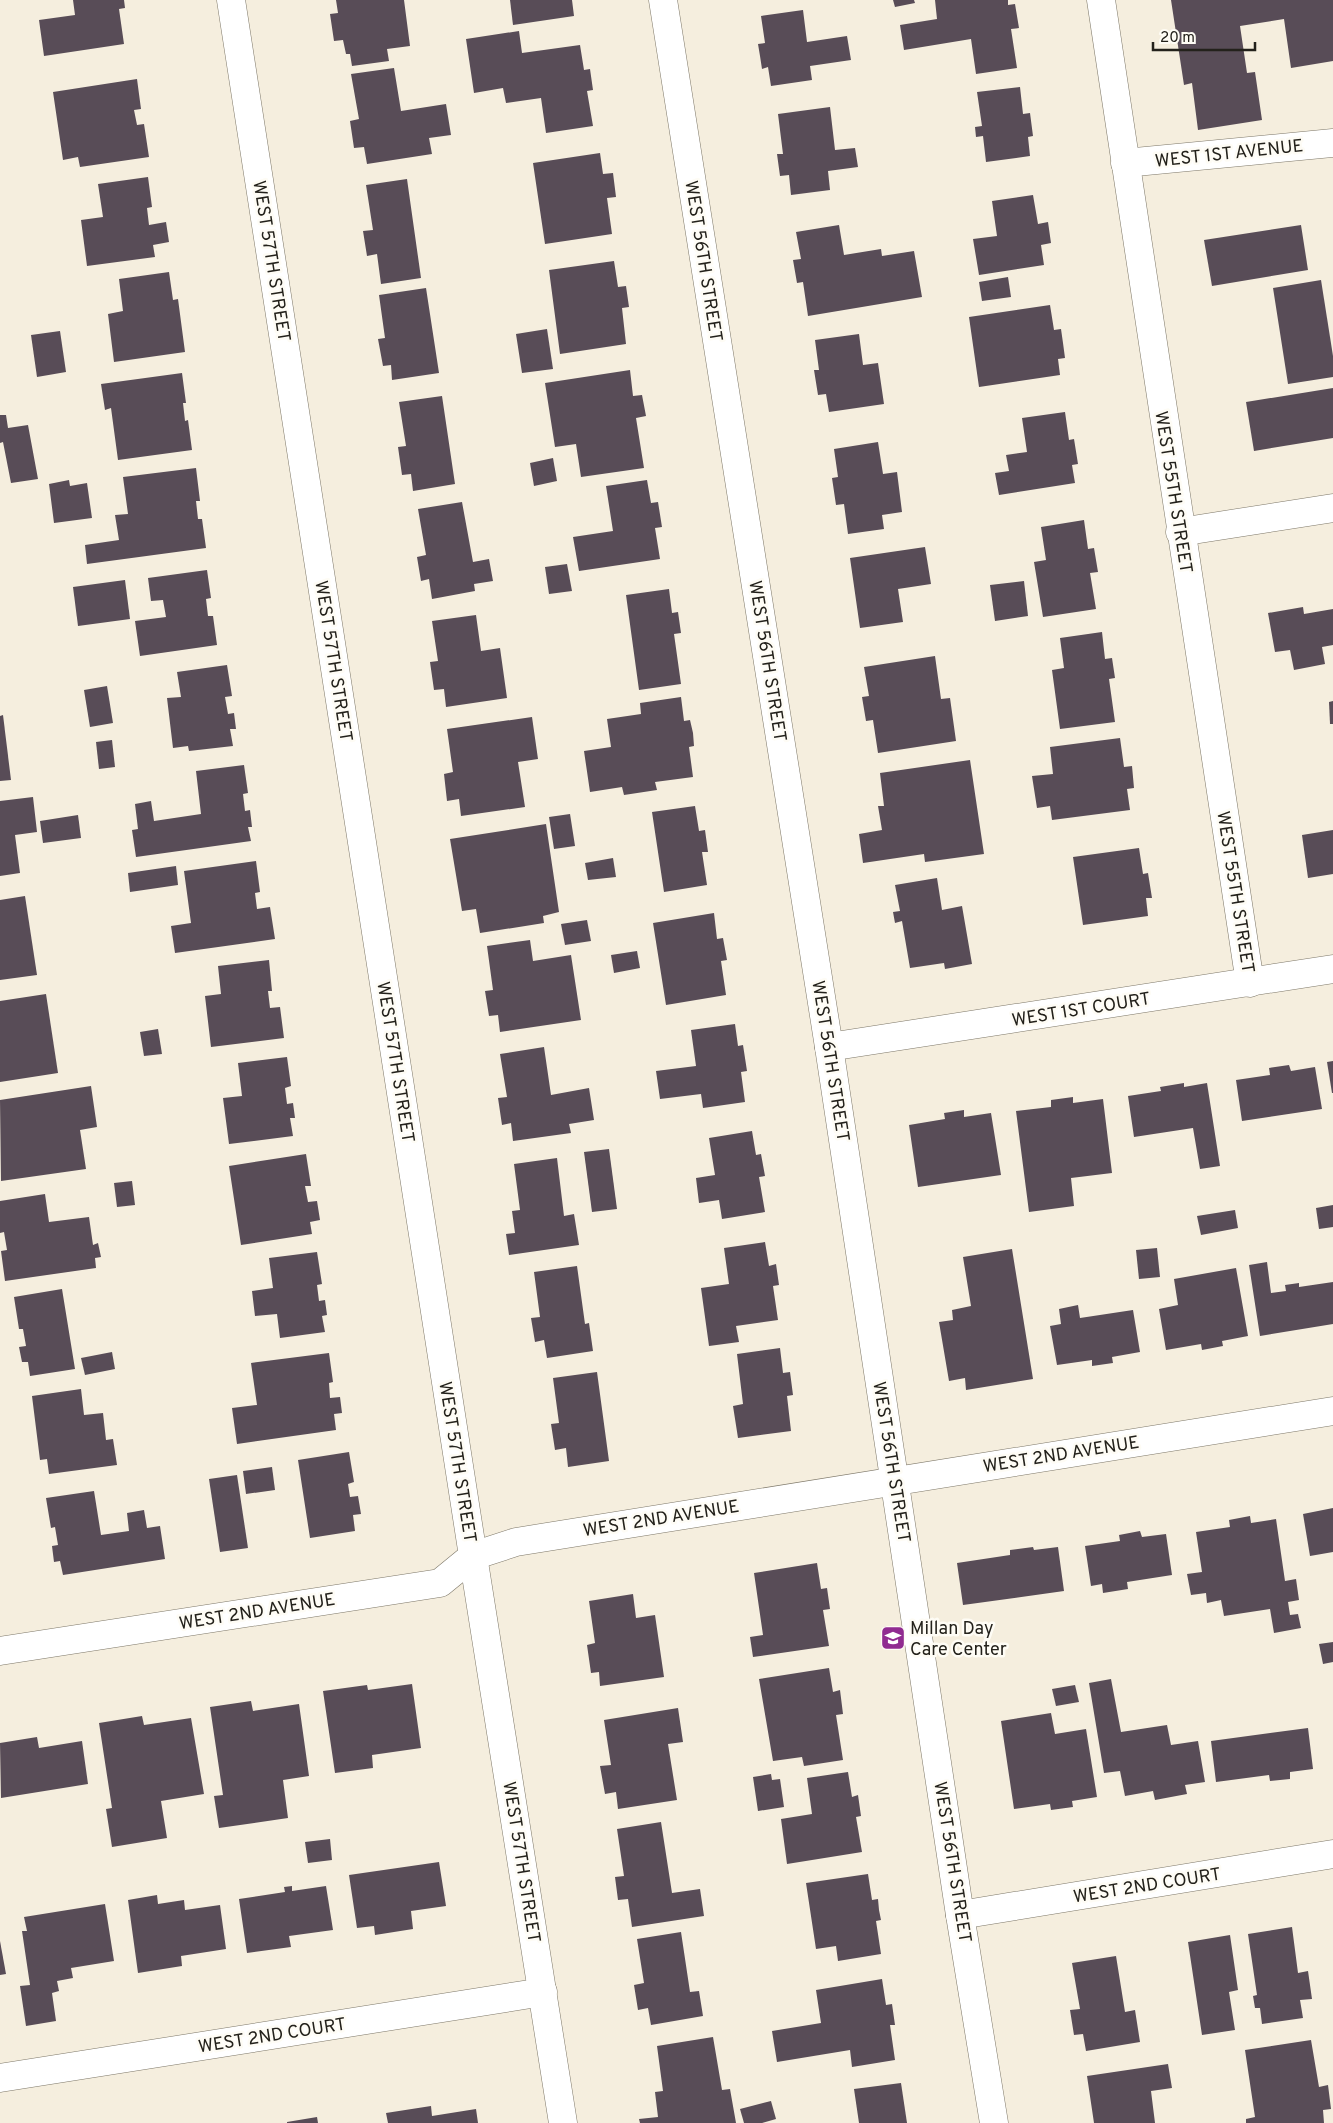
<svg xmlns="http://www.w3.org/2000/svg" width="1333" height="2123" viewBox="0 0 1333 2123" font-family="Overpass,sans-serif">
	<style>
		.building { fill: #584c57 }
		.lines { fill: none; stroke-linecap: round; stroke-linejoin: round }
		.minor-casing { stroke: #7d7768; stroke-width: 29 }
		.tertiary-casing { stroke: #7d7768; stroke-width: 29 }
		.minor { stroke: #fff; stroke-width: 28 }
		.tertiary { stroke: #fff; stroke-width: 28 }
		.labels { text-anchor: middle; stroke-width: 5; stroke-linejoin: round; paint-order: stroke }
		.street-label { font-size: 18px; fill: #23211b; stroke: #fefcf5 }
		.poi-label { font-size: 18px; fill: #23211b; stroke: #fefcf5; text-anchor: start }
	</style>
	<rect width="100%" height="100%" fill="#f5eede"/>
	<g class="building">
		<path d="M73 0H124L125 8 119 9 124 44 44 56 39 20 75 15Z"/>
		<path d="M336 0H404L410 46 387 49 389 61 352 66 350 54H346L343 40 334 41 330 14 338 13Z"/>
		<path d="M510 0H572L574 16 513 25Z"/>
		<path d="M893 0H914L915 3 895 7Z"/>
		<path d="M935 0H1008V5L1015 4 1019 28 1011 29 1017 68 976 74 971 39 904 50 900 25 937 19Z"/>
		<path d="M1171 0H1333V61L1291 68 1284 19 1240 26 1247 73 1255 72 1262 120 1198 130 1192 83 1184 85Z"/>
		<path d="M803 10 807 42 847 36 851 60 810 66 812 80 771 86 768 67 762 69 760 56 758 44 765 43 761 16Z"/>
		<path d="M519 31 522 53 580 45 584 70 590 69 593 90 587 91 593 126 546 133 541 98 506 103 503 88 474 93 466 39Z"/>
		<path d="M394 68 401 111 446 104 451 135 429 138 432 154 367 164 364 147 354 148 350 121 359 119 351 74Z"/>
		<path d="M137 79 141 109 134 110 137 125 144 124 149 157 80 167 78 157 63 160 53 92Z"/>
		<path d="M1020 87 1023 114 1030 113 1033 136 1028 137 1030 156 986 162 983 136 976 137 975 127 982 126 977 92Z"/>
		<path d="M830 107 835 150 855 148 858 167 828 171 830 190 791 195 789 175 780 176 777 154H783L778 114Z"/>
		<path d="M600 153 603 174 613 173 616 197 607 198 612 234 545 244 533 163Z"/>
		<path d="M148 177 152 207 147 208 149 225 166 222 169 242 153 245 155 257 87 266 81 220 103 217 98 184Z"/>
		<path d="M407 179 421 278 381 284 377 254 367 256 363 231 373 230 366 185Z"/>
		<path d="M1033 195 1038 224 1048 222 1051 243 1041 245 1044 265 979 275 973 239 997 236 992 201Z"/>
		<path d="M839 225 844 255 881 249 882 256 914 251 922 297 808 316 803 282 797 283 793 260 801 259 796 232Z"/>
		<path d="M1301 225 1308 270 1212 286 1204 240Z"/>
		<path d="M614 261 618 287 626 286 629 307 622 308 626 344 560 354 549 270Z"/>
		<path d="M169 272 173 300 178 299 185 352 114 362 108 314 123 311 119 279Z"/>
		<path d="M1008 277 1011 297 982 301 979 282Z"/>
		<path d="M1321 280 1333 356V377L1288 384 1273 288Z"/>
		<path d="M426 288 439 373 392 380 391 365 383 366 378 339 385 338 379 295Z"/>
		<path d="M1050 305 1054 330 1061 329 1063 343 1065 358 1058 359 1060 375 979 387 969 317Z"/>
		<path d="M547 329 553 369 522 373 516 334Z"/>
		<path d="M60 331 66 372 37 377 31 335Z"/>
		<path d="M859 334 863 365 878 363 884 404 829 412 826 394 818 395 814 370H819L815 340Z"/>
		<path d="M630 370 633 396 642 395 646 416 636 418 644 468 581 477 576 444 555 447 545 383Z"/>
		<path d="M182 373 186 403H183L185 421 188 420 192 450 118 460 111 408 105 410 101 384Z"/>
		<path d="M1333 388V438L1254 451 1246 402Z"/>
		<path d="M442 396 455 484 413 491 411 474 402 475 398 447 406 446 399 402Z"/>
		<path d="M1065 412 1069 440 1074 439 1078 464 1072 465 1075 483 999 495 995 473 1009 471 1006 455 1027 452 1022 418Z"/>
		<path d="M0 415H6L8 428 28 425 38 479 11 483 3 442 0 443Z"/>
		<path d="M878 442 883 474 897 472 902 512 882 515 884 529 848 534 844 504 836 505 832 478 838 477 834 449Z"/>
		<path d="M553 458 557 481 534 486 530 463Z"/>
		<path d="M196 468 200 501H196L198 519H202L206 548 87 564 85 545 119 540 115 515 128 514 123 477Z"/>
		<path d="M69 480 70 486 87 483 92 518 54 523 49 484Z"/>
		<path d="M647 480 651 503 658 502 662 527 655 528 660 559 579 571 573 537 613 531 606 486Z"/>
		<path d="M462 502 473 562 489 559 493 581 474 584 475 591 432 599 429 579 421 581 417 557 426 555 418 509Z"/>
		<path d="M1084 520 1088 549 1094 548 1098 572 1090 573 1096 609 1043 617 1034 562 1046 560 1041 527Z"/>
		<path d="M925 547 931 584 898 589 903 622 860 628 850 558Z"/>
		<path d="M567 564 572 591 549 594 545 567Z"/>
		<path d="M207 570 211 598 206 599 208 616H213L217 645 140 656 135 621 166 617 163 600 151 601 148 578Z"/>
		<path d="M125 580 130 619 78 626 73 587Z"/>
		<path d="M1024 581 1028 616 995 621 990 585Z"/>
		<path d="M669 589 672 613 678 612 681 633 674 634 681 684 639 690 626 595Z"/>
		<path d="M1303 607 1304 614 1333 609V645L1322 647 1325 664 1294 670 1290 650 1275 652 1268 613Z"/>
		<path d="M476 615 481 651 500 648 507 698 446 707 444 689 434 690 430 662 438 661 432 621Z"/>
		<path d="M1102 632 1105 659 1112 658 1115 678 1109 679 1115 722 1060 729 1052 670 1064 668 1060 638Z"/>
		<path d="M935 656 941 699 950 698 956 741 878 753 873 720 866 721 862 697 869 696 864 667Z"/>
		<path d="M227 665 232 696 225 697 228 714 234 713 236 729H230L233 746 189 751 188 746 173 748 167 698 181 697 177 672Z"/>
		<path d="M107 686 113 723 90 727 84 690Z"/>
		<path d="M681 697 684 721 690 720 693 733 694 746 689 747 693 777 655 782 657 790 624 795 622 787 590 792 584 751 611 747 607 719 641 714 640 703Z"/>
		<path d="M1333 701V724H1330L1329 702Z"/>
		<path d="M3 715 11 780 0 781V716Z"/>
		<path d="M532 717 538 759 518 762 525 807 461 816 459 799 447 801 444 774 453 772 447 729Z"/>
		<path d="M1120 738 1124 767 1132 766 1134 788 1127 789 1130 810 1052 820 1050 806 1037 808 1032 776 1053 774 1050 747Z"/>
		<path d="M112 740 115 767 99 769 96 742Z"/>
		<path d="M970 760 984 854 925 862 924 854 863 863 859 834 882 830 878 806H884L880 773Z"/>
		<path d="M244 765 248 793 243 794 245 811 250 810 252 827H248L251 841 136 857 132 830 138 829 135 804 151 801 154 821 201 814 196 771Z"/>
		<path d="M33 797 37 832 15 835 20 873 0 876V801Z"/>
		<path d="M695 806 699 831 705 830 708 852H702L707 885 664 892 652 812Z"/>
		<path d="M570 814 575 846 554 849 549 817Z"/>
		<path d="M78 815 81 838 43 843 40 821Z"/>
		<path d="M546 824 559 912 543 916 544 923 480 933 476 909 462 911 450 839Z"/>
		<path d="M1333 830V874L1308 878 1302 835Z"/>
		<path d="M1139 848 1143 874 1148 873 1152 898H1146L1148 916 1083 925 1073 857Z"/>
		<path d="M613 858 616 877 588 880 585 863Z"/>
		<path d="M256 861 260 892 255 893 257 909 270 907 275 939 175 953 171 926 191 923 184 871Z"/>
		<path d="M176 866 178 885 130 892 128 873Z"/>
		<path d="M937 878 942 910 962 906 972 964 945 969 944 963 910 968 902 921 895 923 893 912 900 911 895 885Z"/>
		<path d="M25 896 37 975 0 980V900Z"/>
		<path d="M714 913 717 939 723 938 727 960 721 961 726 995 666 1005 653 923Z"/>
		<path d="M587 920 591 941 565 945 561 924Z"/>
		<path d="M530 940 533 961 571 955 581 1020 500 1032 498 1015 489 1016 485 991 493 990 487 946Z"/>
		<path d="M637 951 640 968 614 973 611 955Z"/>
		<path d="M269 960 272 991H268L270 1008 280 1007 284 1038 211 1047 205 996 221 994 218 966Z"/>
		<path d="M46 994 58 1073 0 1082V1001Z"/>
		<path d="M735 1024 738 1046 743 1045 747 1071 741 1072 745 1102 703 1108 701 1094 660 1099 656 1071 696 1066 691 1030Z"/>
		<path d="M158 1029 162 1054 144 1056 140 1032Z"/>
		<path d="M544 1047 551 1095 589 1088 594 1120 569 1124 571 1133 513 1141 511 1123 502 1125 498 1098 507 1097 500 1054Z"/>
		<path d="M287 1057 291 1086 285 1088 287 1104 293 1103 295 1118H290L293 1136 229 1144 223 1098 242 1096 238 1063Z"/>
		<path d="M1333 1061V1093H1332L1327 1062Z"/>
		<path d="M1289 1065 1291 1071 1315 1067 1322 1109 1242 1121 1236 1080 1270 1075 1269 1068Z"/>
		<path d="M1184 1083V1087L1207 1083 1220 1166 1200 1169 1193 1128 1134 1137 1128 1096 1161 1091 1160 1087Z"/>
		<path d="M91 1086 97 1127 80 1130 86 1169 1 1181 0 1100Z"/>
		<path d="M1073 1097V1103L1103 1099 1112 1173 1071 1178 1074 1206 1029 1212 1016 1111 1051 1107V1100Z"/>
		<path d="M964 1110V1117L991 1113 1001 1175 918 1187 909 1125 945 1119 944 1113Z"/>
		<path d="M752 1131 756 1155 761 1154 765 1176 759 1177 765 1212 722 1219 719 1200 699 1203 696 1178 715 1175 709 1138Z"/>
		<path d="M609 1149 617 1209 592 1212 584 1152Z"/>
		<path d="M306 1154 311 1186H305L308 1202 317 1201 320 1220 310 1222 312 1234 241 1245 229 1166Z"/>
		<path d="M557 1158 564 1216 574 1214 579 1245 509 1255 506 1234 515 1233 512 1211 520 1210 514 1164Z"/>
		<path d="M132 1181 135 1205 117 1207 114 1183Z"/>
		<path d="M45 1194 49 1222 89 1217 93 1245 98 1243 101 1257 95 1258 96 1268 5 1281 1 1251 7 1250 4 1232 0 1233V1201Z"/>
		<path d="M1333 1205V1227L1319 1229 1316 1208Z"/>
		<path d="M1235 1210 1238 1228 1201 1235 1197 1216Z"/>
		<path d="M765 1242 769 1266 776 1264 779 1285 773 1286 778 1320 736 1326 739 1342 709 1346 701 1288 729 1284 724 1248Z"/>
		<path d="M1157 1248 1160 1277 1139 1279 1136 1250Z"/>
		<path d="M1012 1249 1033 1379 966 1390 965 1378 949 1381 939 1322 953 1320 952 1310 971 1306 963 1257Z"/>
		<path d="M317 1252 322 1284 317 1285 319 1301 325 1300 327 1315 322 1316 325 1332 280 1338 277 1314 255 1316 252 1291 273 1288 269 1258Z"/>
		<path d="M1267 1262 1271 1293 1286 1291 1285 1285 1299 1283V1287L1333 1282V1324L1260 1336 1249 1265Z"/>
		<path d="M577 1266 585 1324 589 1323 593 1351 547 1358 544 1340 535 1342 531 1318 540 1317 534 1272Z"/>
		<path d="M1236 1268 1248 1336 1222 1341 1223 1346 1202 1350 1201 1344 1166 1350 1159 1309 1178 1305 1174 1279Z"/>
		<path d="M62 1289 75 1369 30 1376 28 1362H22L19 1347 26 1346 23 1329H19L14 1297Z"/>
		<path d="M1078 1305 1080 1318 1133 1310 1140 1352 1112 1357 1113 1363 1092 1366V1360L1057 1365 1050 1326 1061 1324 1059 1309Z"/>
		<path d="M780 1348 783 1373 790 1372 793 1395 787 1396 791 1431 738 1438 733 1406 743 1404 737 1354Z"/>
		<path d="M112 1352 115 1369 85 1375 81 1358Z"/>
		<path d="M329 1353 333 1382 329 1383 330 1398 340 1397 342 1413 334 1414 336 1430 237 1444 232 1408 257 1405 251 1363Z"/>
		<path d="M597 1372 609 1461 568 1467 566 1448 555 1450 551 1424 559 1423 553 1378Z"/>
		<path d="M81 1389 84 1415 103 1413 106 1440 113 1439 117 1465 49 1474 47 1459 40 1460 32 1396Z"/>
		<path d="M349 1452 354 1482 348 1484 350 1497 358 1496 361 1514 353 1515 355 1531 310 1538 298 1460Z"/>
		<path d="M272 1467 275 1490 246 1494 243 1471Z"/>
		<path d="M237 1475 248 1548 220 1552 209 1479Z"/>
		<path d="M94 1491 101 1535 129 1531 127 1513 144 1510 147 1528 160 1526 165 1559 63 1575 60 1561 54 1562 52 1546 58 1545 55 1527 51 1528 46 1498Z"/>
		<path d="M1333 1508V1552L1310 1556 1303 1514Z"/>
		<path d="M1250 1516 1251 1523 1276 1519 1285 1581 1296 1579 1299 1600 1288 1602 1290 1615 1298 1614 1301 1628 1274 1633 1270 1609 1224 1616 1221 1600 1207 1603 1206 1593 1191 1595 1187 1574 1202 1572 1196 1532 1230 1527 1229 1520Z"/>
		<path d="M1140 1531 1142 1537 1166 1534 1172 1575 1127 1582 1128 1589 1103 1593 1102 1584 1091 1586 1085 1546 1120 1541 1119 1535Z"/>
		<path d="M1033 1547 1034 1550 1058 1547 1064 1591 963 1605 957 1563 1010 1555V1550Z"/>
		<path d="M817 1563 821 1589 827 1588 830 1609 823 1610 829 1646 753 1657 750 1637 763 1635 754 1573Z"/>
		<path d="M633 1594 636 1618 655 1615 664 1677 600 1686 599 1672 591 1673 587 1645 595 1643 589 1601Z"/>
		<path d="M1333 1642V1662L1323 1664 1319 1644Z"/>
		<path d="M829 1668 833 1692 840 1690 843 1714 836 1715 843 1760 804 1766 802 1757 773 1761 759 1679Z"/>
		<path d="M1111 1679 1121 1732 1167 1725 1171 1745 1198 1741 1205 1782 1185 1785 1187 1794 1155 1800 1153 1791 1125 1796 1120 1771 1104 1773 1089 1683Z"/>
		<path d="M412 1684 421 1748 372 1755 373 1768 335 1773 323 1691 367 1685 368 1690Z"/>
		<path d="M1075 1685 1079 1702 1056 1706 1052 1689Z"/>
		<path d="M251 1701 253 1711 299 1704 309 1776 283 1780 288 1818 219 1828 214 1796 223 1795 210 1707Z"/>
		<path d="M678 1708 683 1742 668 1744 677 1800 618 1809 616 1792 605 1794 600 1766 611 1765 604 1720Z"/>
		<path d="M1051 1713 1055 1734 1086 1729 1097 1797 1072 1801 1073 1807 1051 1810 1050 1804 1014 1809 1001 1721Z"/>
		<path d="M142 1716 144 1725 191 1718 204 1794 161 1801 167 1838 112 1847 106 1809 112 1808 99 1723Z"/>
		<path d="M1308 1728 1313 1769 1290 1772V1779L1270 1781 1269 1775 1216 1782 1211 1741Z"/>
		<path d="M37 1737 39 1748 82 1741 88 1784 1 1798 0 1743Z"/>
		<path d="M848 1772 852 1797 858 1795 861 1816 856 1817 862 1852 787 1864 781 1819 812 1814 807 1778Z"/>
		<path d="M771 1774 772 1780 780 1779 784 1807 758 1811 753 1777Z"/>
		<path d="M661 1822 672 1893 700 1889 704 1916 632 1927 628 1899 618 1900 615 1877 624 1876 617 1829Z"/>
		<path d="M330 1839 332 1860 308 1863 305 1842Z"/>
		<path d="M439 1862 446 1906 411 1911 413 1929 375 1935 374 1926 357 1928 349 1875Z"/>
		<path d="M868 1874 872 1900 878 1899 879 1910 881 1920 876 1921 881 1954 838 1961 836 1946 816 1949 806 1883Z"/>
		<path d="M292 1886V1891L326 1886 333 1930 289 1936 291 1947 247 1953 239 1899 285 1892 284 1887Z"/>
		<path d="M157 1895 158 1904 184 1900 185 1910 220 1905 226 1949 181 1956 182 1966 138 1973 128 1900Z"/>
		<path d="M105 1904 114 1961 71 1968 73 1978 57 1981 59 1991 52 1993 56 2021 26 2026 20 1986 30 1985 22 1931H27L24 1917Z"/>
		<path d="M1292 1927 1298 1973 1308 1971 1312 1999 1300 2000 1303 2018 1262 2024 1260 2008H1255L1253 1996 1257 1995 1248 1934Z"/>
		<path d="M681 1932 690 1992 699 1991 703 2016 651 2025 648 2008 638 2010 634 1985 644 1983 637 1939Z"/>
		<path d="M1230 1935 1238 1990 1229 1992 1235 2030 1202 2035 1188 1942Z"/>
		<path d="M0 1941 6 1974 0 1975Z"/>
		<path d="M1116 1956 1125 2012 1135 2010 1140 2042 1086 2051 1083 2034 1074 2035 1070 2010 1080 2009 1072 1963Z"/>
		<path d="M882 1979 886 2005 892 2004 895 2025H890L895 2060 852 2067 850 2050 777 2062 772 2031 821 2023 816 1990Z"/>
		<path d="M713 2037 722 2090 730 2089 736 2123H640L639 2119 658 2117 655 2092 663 2091 657 2046Z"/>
		<path d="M1311 2040 1319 2087 1328 2085 1331 2109 1323 2110 1324 2123H1246V2119L1255 2117 1245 2050Z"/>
		<path d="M1168 2064 1172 2088 1151 2091 1155 2123H1094L1087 2076Z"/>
		<path d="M901 2083 907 2123H859L854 2089Z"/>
		<path d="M771 2101 776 2119 762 2123H744L740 2109Z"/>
		<path d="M431 2106 432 2116 476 2109 478 2123H388L386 2113Z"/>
		<path d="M317 2117 318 2123H287V2122Z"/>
	</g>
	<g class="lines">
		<defs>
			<g id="minor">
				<path d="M231 0 473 1556 563 2123"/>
				<path d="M1101 0 1250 983"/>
				<path d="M1125 163 1333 143"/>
				<path d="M1180 532 1333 508"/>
				<path d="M829 1047 1333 969"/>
				<path d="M0 1651 440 1583 473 1556 516 1542 1333 1411"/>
				<path d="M960 1915 1333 1854"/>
				<path d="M0 2078 543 1992"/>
			</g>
			<path id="tertiary" d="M663 0 829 1047 960 1915 994 2123"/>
		</defs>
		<use href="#minor" class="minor-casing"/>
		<use href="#tertiary" class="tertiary-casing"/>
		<use href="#minor" class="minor"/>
		<use href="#tertiary" class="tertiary"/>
	</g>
	<defs>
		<symbol id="school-square" viewBox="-11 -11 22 22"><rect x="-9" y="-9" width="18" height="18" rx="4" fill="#902b91" stroke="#fefcf5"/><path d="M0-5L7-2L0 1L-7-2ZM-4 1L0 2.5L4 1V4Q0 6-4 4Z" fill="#fff"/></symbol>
	</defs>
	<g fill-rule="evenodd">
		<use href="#school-square" x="879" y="1624" width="28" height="28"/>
	</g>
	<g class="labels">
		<g class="street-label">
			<text transform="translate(1229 153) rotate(-6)" y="6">WEST 1ST AVENUE</text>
			<text transform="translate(272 261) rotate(81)" y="6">WEST 57TH STREET</text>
			<text transform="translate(704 261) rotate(81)" y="6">WEST 56TH STREET</text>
			<text transform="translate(1174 492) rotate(81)" y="6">WEST 55TH STREET</text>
			<text transform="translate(334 661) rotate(81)" y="6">WEST 57TH STREET</text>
			<text transform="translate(768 661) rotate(81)" y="6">WEST 56TH STREET</text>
			<text transform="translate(1236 892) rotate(81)" y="6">WEST 55TH STREET</text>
			<text transform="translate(1081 1009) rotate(-9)" y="6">WEST 1ST COURT</text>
			<text transform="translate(831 1061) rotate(81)" y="6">WEST 56TH STREET</text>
			<text transform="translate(396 1062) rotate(81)" y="6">WEST 57TH STREET</text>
			<text transform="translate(1061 1454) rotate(-9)" y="6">WEST 2ND AVENUE</text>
			<text transform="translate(458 1462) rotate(81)" y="6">WEST 57TH STREET</text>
			<text transform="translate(892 1462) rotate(81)" y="6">WEST 56TH STREET</text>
			<text transform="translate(661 1518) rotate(-9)" y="6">WEST 2ND AVENUE</text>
			<text transform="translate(257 1611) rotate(-9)" y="6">WEST 2ND AVENUE</text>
			<text transform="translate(522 1862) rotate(81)" y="6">WEST 57TH STREET</text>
			<text transform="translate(953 1862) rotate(81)" y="6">WEST 56TH STREET</text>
			<text transform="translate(1147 1885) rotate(-9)" y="6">WEST 2ND COURT</text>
			<text transform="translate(272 2035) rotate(-9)" y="6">WEST 2ND COURT</text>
		</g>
		<g class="poi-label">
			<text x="910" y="1634">Millan Day<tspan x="910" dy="21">Care Center</tspan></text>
		</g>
	</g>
	<path d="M1153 42v8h102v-8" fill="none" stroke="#23211b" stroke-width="2.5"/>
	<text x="1160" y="42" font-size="15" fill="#23211b" stroke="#fefcf5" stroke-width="4" paint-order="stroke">20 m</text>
</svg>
